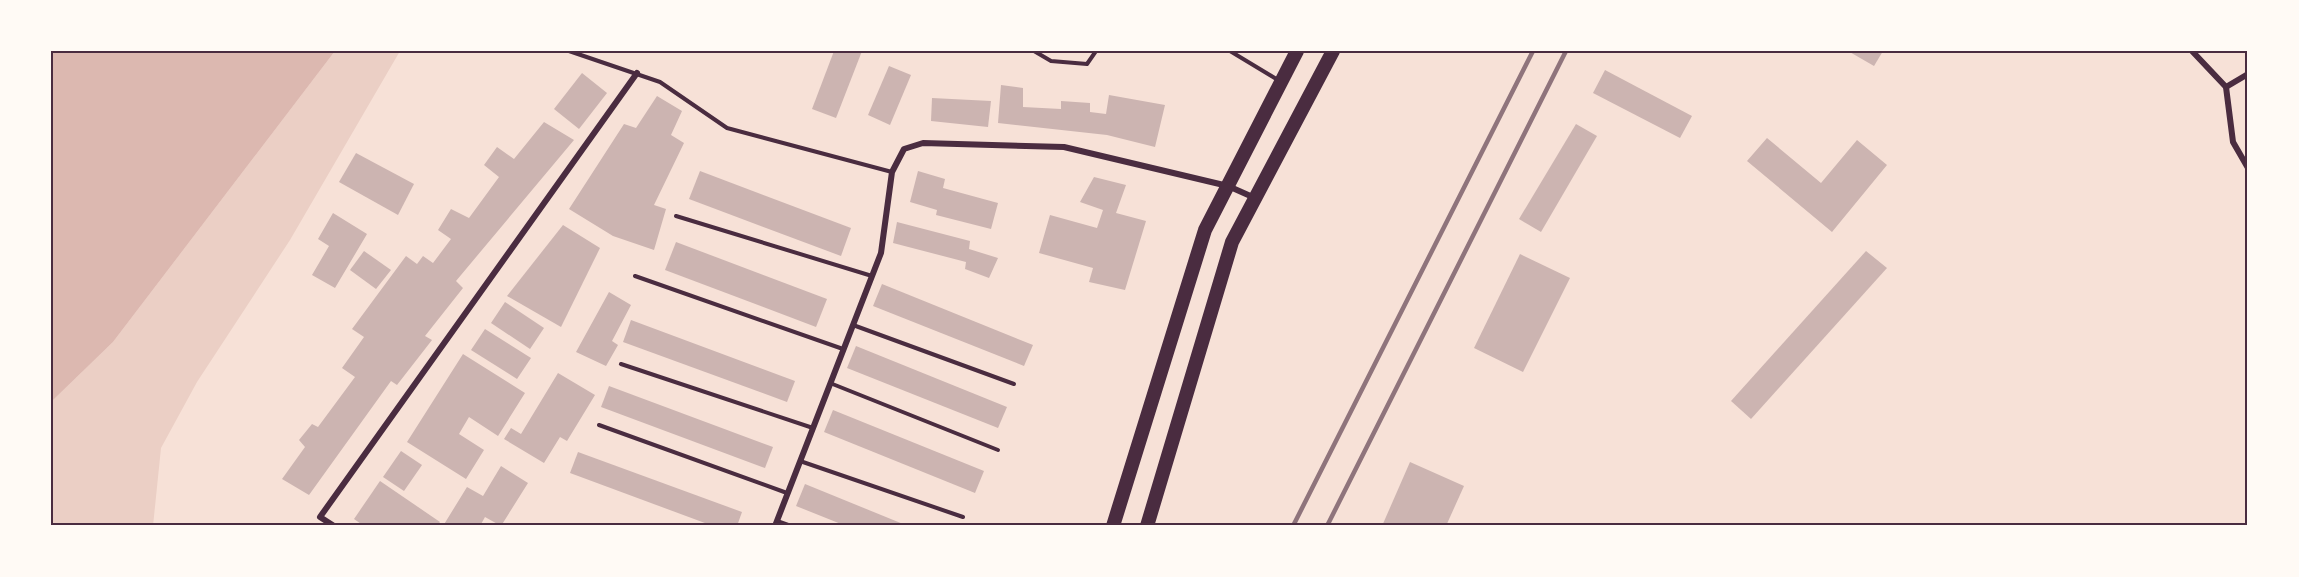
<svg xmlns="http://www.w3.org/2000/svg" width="2299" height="577" viewBox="0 0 2299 577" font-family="'Alegreya Sans',sans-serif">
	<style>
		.green { fill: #ebcfc5 }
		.water { fill: #dcb8b0 }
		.building { fill: #ccb4b1 }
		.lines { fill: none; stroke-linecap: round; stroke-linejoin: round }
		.service { stroke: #4a2c40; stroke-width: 4 }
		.minor { stroke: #4a2c40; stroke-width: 6 }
		.trunk { stroke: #4a2c40; stroke-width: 14 }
		.rail { stroke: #8f747c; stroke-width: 4.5 }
		.neatline { fill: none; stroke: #4a2c40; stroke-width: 2 }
	</style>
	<rect width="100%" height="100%" fill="#f7e1d7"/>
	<path class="green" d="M335 51H400L290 240 197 382 161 448 153 526H51V402L113 342Z"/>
	<path class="water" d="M51 51H335L113 342 51 402Z"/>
	<g class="building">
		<path d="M834 51H862L836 118 812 109Z"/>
		<path d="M1848 51H1883L1874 66Z"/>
		<path d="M889 66 911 75 890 125 868 115Z"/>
		<path d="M1605 70 1692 116 1680 138 1593 93Z"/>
		<path d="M582 73 607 93 579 129 554 109Z"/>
		<path d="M1001 85 1023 88V107L1061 109V101L1090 103V112L1106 114 1109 95 1165 105 1155 147 1107 135 998 123Z"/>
		<path d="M657 96 682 111 671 135 684 143 654 205 666 209 654 250 613 236 569 209 624 124 636 128Z"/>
		<path d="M932 98 991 101 988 127 931 121Z"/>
		<path d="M544 122 574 140 456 281 463 288 425 336 432 340 397 385 391 381 309 495 282 479 305 447 299 440 312 424 318 427 355 377 342 368 364 337 352 329 406 256 417 264 423 256 433 263 451 239 438 230 451 209 469 218 499 177 484 165 497 147 514 159Z"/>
		<path d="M1576 124 1597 136 1541 232 1519 219Z"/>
		<path d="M1767 138 1821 183 1857 140 1887 165 1832 232 1747 161Z"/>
		<path d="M356 153 414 184 398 215 339 182Z"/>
		<path d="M700 171 851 228 841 256 689 199Z"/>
		<path d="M918 171 945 179 943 188 998 203 991 229 936 215 937 210 910 202Z"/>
		<path d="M1094 177 1126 185 1116 213 1146 221 1125 290 1089 282 1093 268 1039 253 1050 215 1097 228 1103 210 1080 202Z"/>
		<path d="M333 213 367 234 335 288 312 275 329 246 318 239Z"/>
		<path d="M897 222 970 241 969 249 998 258 989 278 965 269 966 262 893 243Z"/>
		<path d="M563 225 600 248 561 327 507 296Z"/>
		<path d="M676 242 827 299 816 327 665 270Z"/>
		<path d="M364 251 391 270 376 289 350 270Z"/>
		<path d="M1866 251 1887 268 1751 419 1731 401Z"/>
		<path d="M1520 254 1570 278 1523 372 1474 348Z"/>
		<path d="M882 284 1033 345 1024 366 873 306Z"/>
		<path d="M609 292 631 305 612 341 618 345 606 366 576 352Z"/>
		<path d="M505 302 544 328 530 349 491 323Z"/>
		<path d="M631 320 795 381 787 402 623 342Z"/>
		<path d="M485 329 531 358 517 379 471 350Z"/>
		<path d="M856 346 1007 407 998 428 847 368Z"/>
		<path d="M463 354 525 393 498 436 469 417 459 434 484 450 466 479 407 442Z"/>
		<path d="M558 373 595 395 567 441 560 437 544 463 504 439 511 428 521 434Z"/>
		<path d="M609 386 773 447 765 468 601 407Z"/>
		<path d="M833 410 984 471 975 493 824 432Z"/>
		<path d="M401 451 422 465 404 491 383 477Z"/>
		<path d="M578 452 742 512 737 526H713L570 473Z"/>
		<path d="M1410 462 1464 486 1446 526H1382Z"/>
		<path d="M501 466 528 483 501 526 485 517 480 526H443L467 487 483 496Z"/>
		<path d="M380 481 440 522 437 526H364L354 519Z"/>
		<path d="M805 484 908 526H846L796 506Z"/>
	</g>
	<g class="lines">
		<g class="service">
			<path d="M569 51 660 82 727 128 892 172"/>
			<path d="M1034 51 1051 61 1087 64 1096 51"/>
			<path d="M1230 51 1278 80"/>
			<path d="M676 216 872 276"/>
			<path d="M635 276 843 349"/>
			<path d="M853 325 1014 384"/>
			<path d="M621 364 813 428"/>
			<path d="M830 383 998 450"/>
			<path d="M599 425 787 493"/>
			<path d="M800 461 963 517"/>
			<path d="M777 521 791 526"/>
		</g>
		<g class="minor">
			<path d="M2192 51 2226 87 2233 142 2248 168"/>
			<path d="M2226 87 2248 74"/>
			<path d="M334 526 320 517 637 73"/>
			<path d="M775 526 881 253 892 172 904 149 923 143 1064 147 1228 186 1255 198"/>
		</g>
		<g class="trunk">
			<path d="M1113 526 1205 230 1297 51"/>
			<path d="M1147 526 1232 242 1333 51"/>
		</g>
		<g class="rail">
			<path d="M1293 526 1533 51"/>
			<path d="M1327 526 1566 51"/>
		</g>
	</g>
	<rect width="2299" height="577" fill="none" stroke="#fffaf5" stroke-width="105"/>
	<rect x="52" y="52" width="2194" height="472" class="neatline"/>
</svg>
